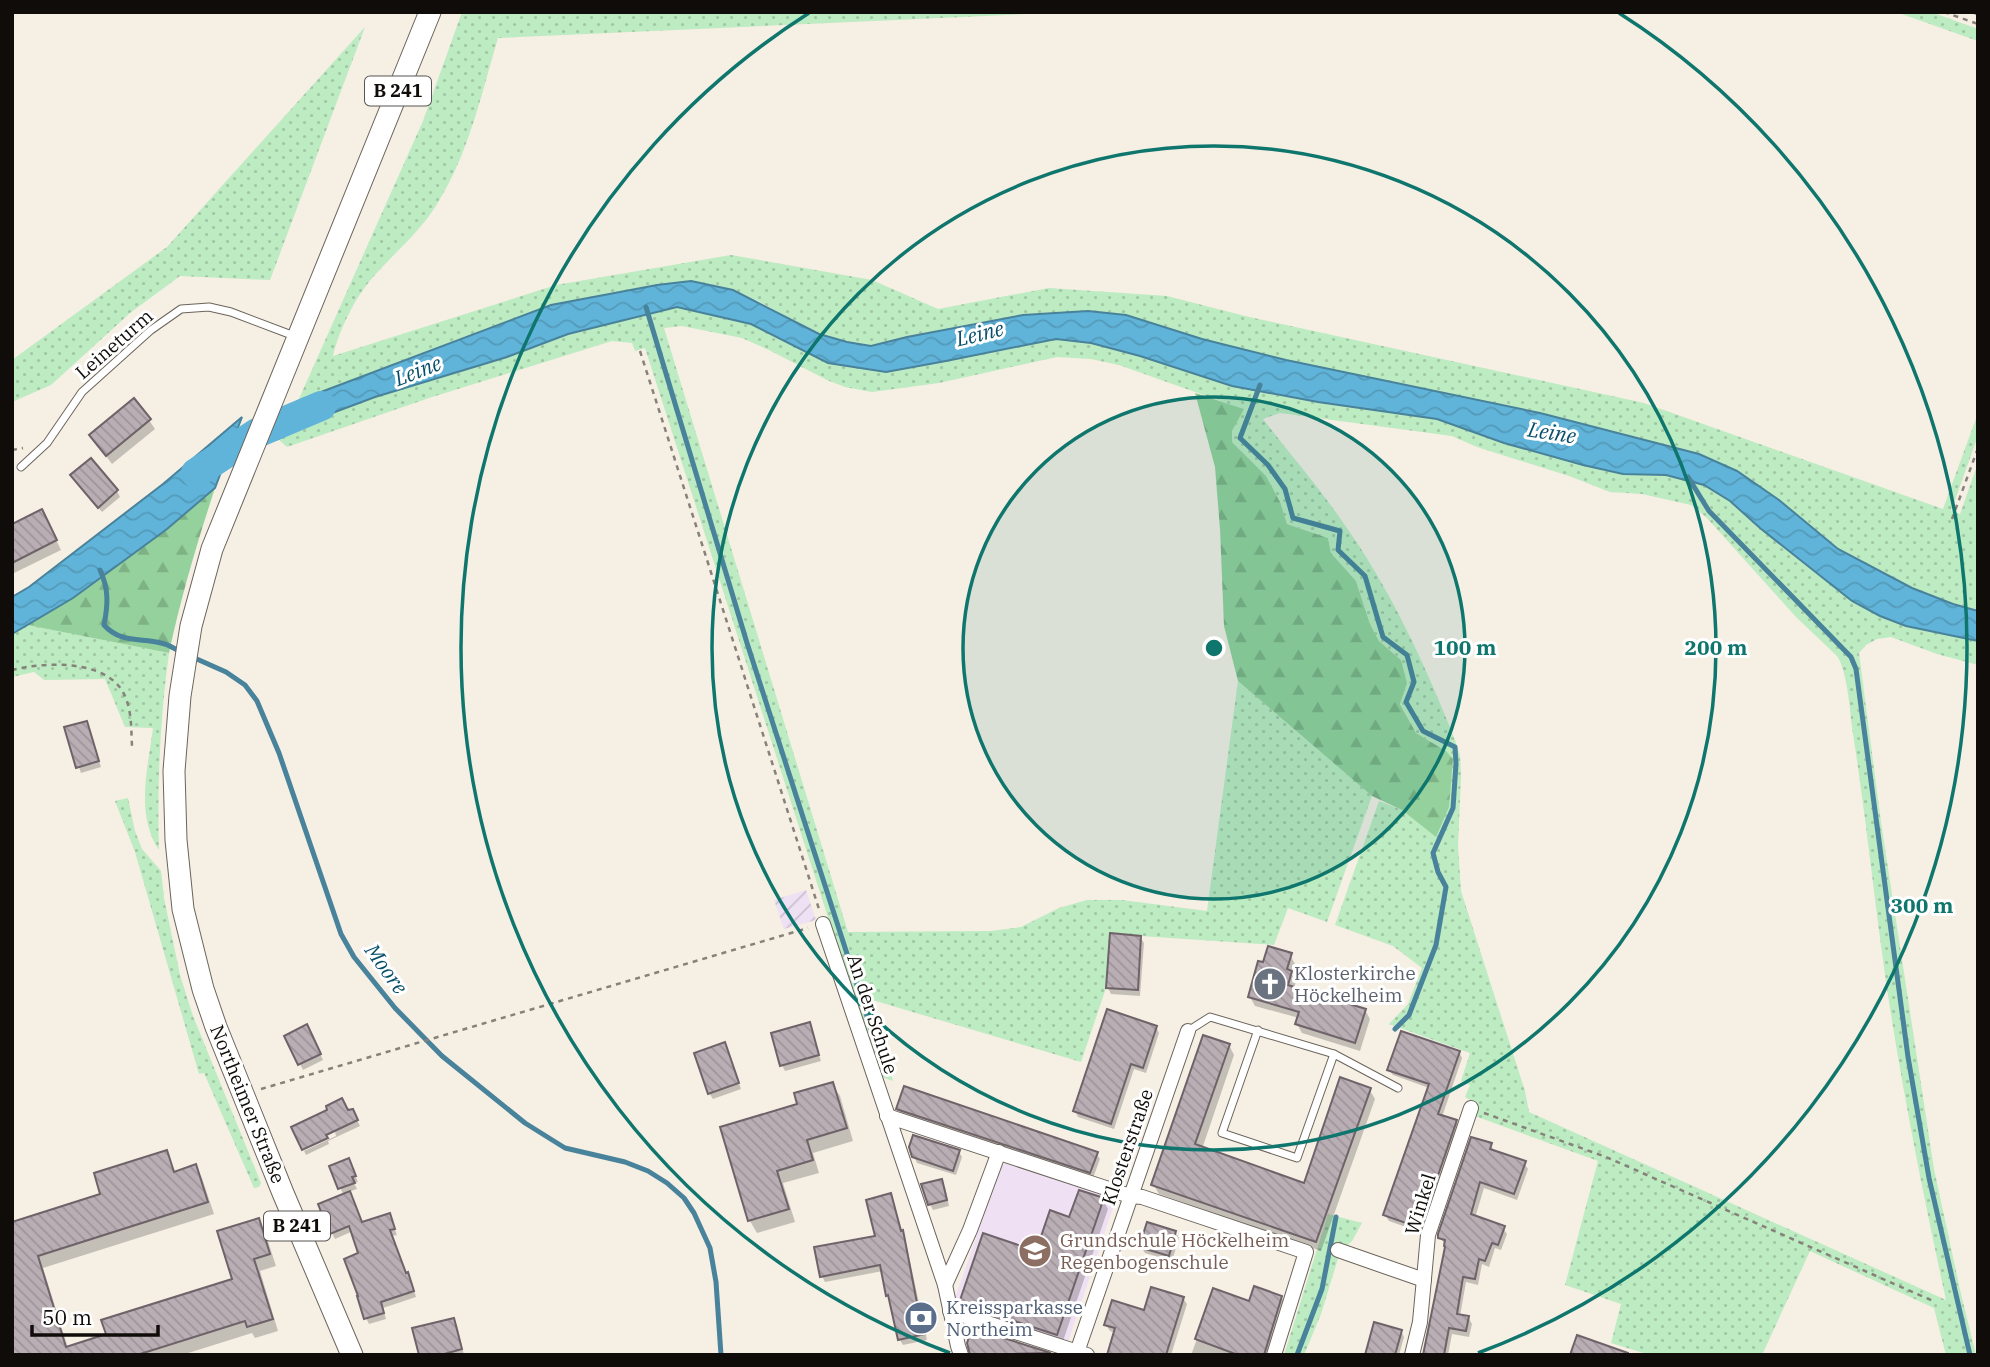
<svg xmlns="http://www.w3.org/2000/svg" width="1990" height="1367" viewBox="0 0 1990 1367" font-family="'IBM Plex Serif',serif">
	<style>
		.industrial { fill: url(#industrial-furrows) }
		.education { fill: #f0e0f3 }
		.grass { fill: url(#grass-dots); fill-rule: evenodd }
		.forest { fill: url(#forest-firs) }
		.water { fill: url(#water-waves); stroke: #48829b; stroke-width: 2 }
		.shadow { fill: #0003 }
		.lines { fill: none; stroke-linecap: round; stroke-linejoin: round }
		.stream { stroke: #48829b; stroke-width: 5 }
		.river { stroke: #61b4d9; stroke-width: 30 }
		.building { fill: url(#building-back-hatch); stroke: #6e6369; stroke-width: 2 }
		.service-casing { stroke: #6b645b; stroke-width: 9 }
		.minor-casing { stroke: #6b645b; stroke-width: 16 }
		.primary-casing { stroke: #6b645b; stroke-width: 23 }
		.path { stroke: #868179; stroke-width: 2.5; stroke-dasharray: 5 5; stroke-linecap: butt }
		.service { stroke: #fff; stroke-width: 7 }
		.minor { stroke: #fff; stroke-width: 14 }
		.primary { stroke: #fff; stroke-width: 21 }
		.ring { fill: none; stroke: #0f766e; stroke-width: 3.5 }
		.labels { text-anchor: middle; stroke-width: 6; stroke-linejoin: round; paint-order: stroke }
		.shield { fill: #fff; stroke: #575553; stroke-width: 2 }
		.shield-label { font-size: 18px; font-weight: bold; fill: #0f0c09 }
		.street-label { font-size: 19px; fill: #0f0c09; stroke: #fff }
		.worship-label { font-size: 19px; fill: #5b616d; stroke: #fff; text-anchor: start }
		.education-label { font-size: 19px; fill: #785e54; stroke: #fff; text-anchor: start }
		.service-label { font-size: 19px; fill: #4e5e75; stroke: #fff; text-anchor: start }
		.water-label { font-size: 21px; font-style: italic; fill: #074f69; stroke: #fff }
		.centre { fill: #0f766e; stroke: #fff; stroke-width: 3.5 }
		.ring-label { font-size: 21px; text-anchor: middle; font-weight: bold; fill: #0f766e; stroke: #fff; stroke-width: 6; stroke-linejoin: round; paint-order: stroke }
	</style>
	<defs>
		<pattern id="industrial-furrows" width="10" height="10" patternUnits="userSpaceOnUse" patternTransform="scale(1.75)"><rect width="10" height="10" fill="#eee1f4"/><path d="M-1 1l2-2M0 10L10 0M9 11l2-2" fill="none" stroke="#cbc0d0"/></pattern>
		<pattern id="grass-dots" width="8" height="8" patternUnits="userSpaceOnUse" patternTransform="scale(1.75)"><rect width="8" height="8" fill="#bdebc2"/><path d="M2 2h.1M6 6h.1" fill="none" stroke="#a1c8a5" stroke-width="1.8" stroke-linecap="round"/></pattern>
		<pattern id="forest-firs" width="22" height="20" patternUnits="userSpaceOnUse" patternTransform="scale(1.75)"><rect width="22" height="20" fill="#94d19c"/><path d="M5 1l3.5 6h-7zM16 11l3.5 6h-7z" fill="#7eb285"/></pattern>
		<pattern id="water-waves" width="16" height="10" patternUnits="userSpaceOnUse" patternTransform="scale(1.75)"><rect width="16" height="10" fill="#61b4d9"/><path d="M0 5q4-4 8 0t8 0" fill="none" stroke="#539ab9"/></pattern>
		<pattern id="building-back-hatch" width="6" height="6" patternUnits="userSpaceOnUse" patternTransform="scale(1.75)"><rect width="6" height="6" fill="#baaeb5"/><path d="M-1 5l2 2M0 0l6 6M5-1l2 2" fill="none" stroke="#9f949a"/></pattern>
	</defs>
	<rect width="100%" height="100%" fill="#f6efe4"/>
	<path class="industrial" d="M806 890 816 920 784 929 774 900Z"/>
	<path class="education" d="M1008 1162 1116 1199 1068 1342 953 1304 1001 1166Z"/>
	<g class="grass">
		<path d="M462 12H1072L498 38C481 95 469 153 437 204 421 231 395 252 374 276 355 297 339 330 333 356L556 285 731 255 872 280 938 309 1049 288 1167 296 1245 316 1644 403 1943 509 1978 413V436L1951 511 1960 514 1978 463V611L1953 604 1912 588 1838 548 1779 500 1737 471 1699 454 1540 413 1286 360 1202 339 1126 315 1105 312 1023 315 907 337 871 346 847 342 819 334 758 301 692 281 657 285 551 305 298 401 423 121Z"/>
		<path d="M1896 12H1931L1978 29V41Z"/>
		<path d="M365 27 270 280 180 276 130 313 51 385 12 402V360L167 247Z"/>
		<path d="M678 307 751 324 828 363 886 372 946 361 1056 339 1091 343 1140 356 1232 386 1318 402 1437 419 1504 443 1583 465 1623 474 1666 475 1704 485 1730 501 1760 528 1852 601 1906 626 1978 641V665L1937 654 1891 637 1877 639 1866 645 1859 653 1881 822 1934 1169 1961 1294 1976 1355H1946L1934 1308 1810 1251 1762 1355H1650L1611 1343 1621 1304 1565 1285 1598 1161 1475 1116 1479 1105 1465 1097 1470 1085 1461 1081 1470 1053 1389 1024 1408 1004 1422 968 1393 946 1335 925 1379 801 1402 810 1446 751 1416 733 1400 703 1406 683 1401 660 1379 641 1370 624 1356 581 1331 553 1328 538 1287 524C1274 484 1261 472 1232 442V431L1243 409 1119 365 1091 359 1057 357 939 383 872 392 845 387 827 380 769 350 742 338 682 326 664 328 848 932 991 931 1021 927 1059 908 1087 900H1122L1207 911 1238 681 1372 796 1327 922 1288 908 1274 945 1110 934 1106 988 1081 1062 869 999 893 1081 879 1076 645 348 635 351 632 343 612 341 429 398 287 447 278 439 319 418 375 397 507 357 567 334ZM1280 413 1452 436 1477 447 1569 476 1610 492 1642 494 1691 505 1706 517 1796 617 1837 656C1848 672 1850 714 1853 734 1866 816 1874 899 1886 982 1902 1089 1923 1194 1946 1300L1529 1112 1525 1091 1461 891 1458 846 1461 776 1460 755 1455 740C1425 664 1390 588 1342 521 1318 486 1289 453 1263 419Z"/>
		<path d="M27 625 169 653C160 718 157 784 159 850 135 814 148 768 153 728L125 727 105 679 44 680 34 672 12 677V634Z"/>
		<path d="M128 798 135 831 142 849 161 871 164 898 180 975 193 1016 261 1183 259 1187 254 1188 204 1073 199 1074 135 852 115 801Z"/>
		<path d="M1328 1214 1362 1223 1352 1241 1340 1252 1321 1314 1304 1355H1284Z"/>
	</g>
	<g class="forest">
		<path d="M1195 393 1244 409 1232 431V442L1266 476 1280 502 1287 524 1328 538 1331 553 1356 581 1370 624 1379 641 1401 660 1407 683 1400 704 1416 733 1446 751 1453 759 1449 807 1436 837 1402 810 1372 796 1238 681 1224 626 1220 529 1215 467Z"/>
		<path d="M215 488C197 543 181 597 169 653L27 625C94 585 155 539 215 488Z"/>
	</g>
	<g class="water">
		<path d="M691 281 733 290 819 334 847 342 871 346 907 337 1023 315 1088 311 1126 315 1202 339 1286 360 1540 413 1699 454 1737 471 1779 500 1838 549 1912 588 1953 604 1978 611V641L1906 626 1880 616 1852 601 1760 528 1730 501 1704 485 1666 475 1623 474 1583 465 1504 443 1437 419 1318 402 1232 386 1140 356 1091 343 1056 339 946 361 886 372 828 363 751 324 677 307 568 334 507 357 375 397 319 418 278 439 290 406 298 401 321 392 551 305 657 285Z"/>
		<path d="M242 417 215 488 167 529 73 598 12 634V597L29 587 163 484Z"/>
	</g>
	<g class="shadow">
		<path d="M149 420 155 429 112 464 97 444Z"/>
		<path d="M76 481 117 491 120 497 102 512Z"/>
		<path d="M47 521 61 550 12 574V526Z"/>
		<path d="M66 728H89L101 767 81 773Z"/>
		<path d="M1140 937 1144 943 1140 996 1111 994 1108 988Z"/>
		<path d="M1290 955 1295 964 1292 975 1296 981 1294 989 1365 1010 1370 1019 1360 1051 1302 1033 1297 1024 1299 1018 1255 1006 1250 997Z"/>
		<path d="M809 1024 821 1061 785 1071 782 1065Z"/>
		<path d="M1156 1027 1159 1033 1146 1073 1134 1069 1114 1129 1078 1117 1075 1111Z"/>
		<path d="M310 1032 323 1060 303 1070 300 1064Z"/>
		<path d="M725 1044 741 1089 713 1099 709 1093Z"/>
		<path d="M1229 1045 1234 1055 1202 1149 1305 1185 1369 1089 1375 1099 1321 1251 1159 1194 1153 1184Z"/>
		<path d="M1459 1052 1462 1058 1442 1117 1456 1121 1459 1127 1423 1233 1389 1221 1385 1215 1429 1088 1393 1075 1389 1070Z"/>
		<path d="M832 1084 840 1096 853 1141 813 1153 819 1173 783 1183 795 1222 757 1233 750 1221 722 1128 799 1105Z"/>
		<path d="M898 1109 1096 1153 1100 1159 1093 1178 901 1115Z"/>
		<path d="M348 1113 355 1116 360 1126 328 1141 329 1144 306 1155 304 1151 336 1136 335 1132 302 1148Z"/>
		<path d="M1491 1145 1494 1151 1524 1163 1528 1169 1517 1200 1484 1188 1475 1218 1503 1228 1507 1234 1501 1250 1495 1248 1489 1267 1482 1264 1478 1285 1466 1282 1460 1316 1468 1317 1472 1324 1469 1337 1452 1334 1448 1355H1425L1446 1245 1440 1238Z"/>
		<path d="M959 1152 962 1157 956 1175 917 1163 914 1156Z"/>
		<path d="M166 1153 176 1173 196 1166 202 1178 214 1214 43 1268 68 1348 108 1335 234 1280 258 1220 265 1232 276 1266 260 1271 278 1331 255 1338 252 1333 182 1355H12V1224L103 1196Z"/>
		<path d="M351 1166 358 1182 354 1183 357 1189 348 1192 362 1223 389 1215 397 1235 392 1236 406 1274H407L411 1280 416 1297 383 1308 386 1319 369 1324 366 1318 360 1254 353 1231 335 1239 332 1233 344 1196 331 1167Z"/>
		<path d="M942 1181 945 1187 949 1206 933 1210 930 1204Z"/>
		<path d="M890 1195 905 1238 927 1340 903 1345 900 1340 891 1300 888 1295 883 1271 825 1282 822 1276 877 1237Z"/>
		<path d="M1103 1200 1108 1209 1062 1344 966 1312 961 1303 1037 1253 1070 1219Z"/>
		<path d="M1175 1232 1179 1238 1172 1261 1145 1253 1141 1247Z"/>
		<path d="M1215 1291 1250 1303 1281 1297 1285 1303 1268 1355H1191Z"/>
		<path d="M1183 1298 1187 1304 1171 1355H1109L1116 1333 1110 1331 1106 1325Z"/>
		<path d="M454 1320 457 1325 464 1355H421Z"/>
		<path d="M973 1330 1049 1355H972Z"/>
		<path d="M1401 1331 1404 1337 1399 1355H1369Z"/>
	</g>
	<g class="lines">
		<g class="stream">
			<path d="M1975 12 1978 13"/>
			<path d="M646 307 747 643 885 1072"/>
			<path d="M1260 385 1240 438 1268 465 1285 489 1293 518 1340 531 1338 550 1365 576 1383 637 1407 655 1414 682 1406 702 1423 731 1455 747 1456 764 1453 808 1433 853 1438 872 1446 887 1436 945 1409 1015 1395 1029"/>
			<path d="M1688 477 1709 511 1851 657 1856 669 1908 1057 1929 1178 1970 1355"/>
			<path d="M100 570C109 589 108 605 104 625 120 643 140 638 161 643 168 644 175 649 181 652"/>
			<path d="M190 656 226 672 245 685 257 701 279 753 341 934 354 957 395 1008 442 1056 525 1123 565 1148 625 1162 648 1171 667 1183 684 1198 694 1213 710 1248 716 1282 721 1355"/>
			<path d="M1297 1355 1322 1289 1336 1217"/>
		</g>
		<path class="river" d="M196 473 257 433 321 406"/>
	</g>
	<g class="building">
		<path d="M134 398 151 419 106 456 89 435Z"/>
		<path d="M91 458 118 490 98 508 70 475Z"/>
		<path d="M42 509 57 540 12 563V524Z"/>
		<path d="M87 721 99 761 76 768 64 727Z"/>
		<path d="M1110 933 1141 936 1138 990 1106 988Z"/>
		<path d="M1268 946 1292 953 1287 969 1292 971 1288 985 1366 1009 1355 1043 1295 1024 1299 1012 1248 997 1258 961 1263 962Z"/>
		<path d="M1107 1009 1157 1026 1143 1068 1131 1064 1111 1124 1073 1111Z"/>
		<path d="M810 1022 819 1055 780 1066 771 1033Z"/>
		<path d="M307 1024 321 1054 298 1065 284 1036Z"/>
		<path d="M1401 1031 1460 1051 1438 1114 1457 1120 1420 1228 1383 1215 1429 1084 1387 1070Z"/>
		<path d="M1203 1035 1230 1044 1195 1144 1304 1183 1340 1077 1371 1088 1316 1242 1151 1185Z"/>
		<path d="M725 1042 739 1083 708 1094 694 1053Z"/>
		<path d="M833 1082 847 1128 807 1140 813 1160 777 1171 789 1209 748 1221 720 1127 797 1104 794 1093Z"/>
		<path d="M904 1086 1098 1152 1090 1173 896 1109Z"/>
		<path d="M342 1098 348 1110 353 1109 358 1120 326 1135 328 1138 302 1150 291 1127 327 1110 326 1106Z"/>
		<path d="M913 1135 960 1150 953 1171 912 1157 909 1147Z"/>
		<path d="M1471 1137 1492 1143 1490 1149 1526 1161 1514 1194 1480 1182 1471 1214 1505 1226 1498 1245 1492 1243 1485 1261 1479 1259 1475 1279 1463 1277 1457 1314 1469 1316 1466 1331 1449 1328 1444 1355H1423L1445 1247 1444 1246 1445 1240 1438 1238V1234Z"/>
		<path d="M167 1150 174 1172 196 1164 208 1202 38 1256 66 1347 106 1334 101 1320 232 1279 217 1231 259 1218 270 1254 254 1259 273 1319 247 1327 245 1321 137 1355H12V1222L100 1194 94 1173Z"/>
		<path d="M349 1158 356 1176 352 1177 355 1183 338 1189 329 1166Z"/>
		<path d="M942 1179 947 1200 928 1205 921 1184Z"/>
		<path d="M1079 1190 1104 1198 1057 1335 959 1303 983 1233 1036 1251 1050 1210 1069 1217Z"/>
		<path d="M350 1191 362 1222 390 1213 395 1229 390 1230 406 1273 408 1272 414 1291 381 1302 384 1313 364 1319 357 1296H358L344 1259 358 1253 349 1226 330 1234 318 1204Z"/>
		<path d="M891 1193 901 1231 903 1230 917 1303 925 1334 898 1340 888 1295 886 1296 880 1265 820 1277 814 1247 875 1236 866 1200Z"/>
		<path d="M1147 1222 1176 1231 1169 1256 1139 1247Z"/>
		<path d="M1254 1286 1282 1296 1264 1355H1238L1195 1339 1213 1288 1249 1301Z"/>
		<path d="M1151 1287 1184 1297 1166 1355H1107L1115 1328 1104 1325 1112 1300 1144 1310Z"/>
		<path d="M454 1318 462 1349 441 1355H419L412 1328Z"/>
		<path d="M1374 1322 1402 1330 1395 1355H1365Z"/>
		<path d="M972 1328 1051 1353 970 1355 967 1343Z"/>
		<path d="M1577 1335 1628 1353V1355H1570Z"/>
	</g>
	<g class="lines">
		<defs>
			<g id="service">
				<path d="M21 467 47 443 82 392 151 330 181 309 209 307 231 312 297 337"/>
				<path d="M1258 1030 1222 1133 1297 1158 1334 1054"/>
				<path d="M1188 1031 1210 1017 1334 1054 1398 1088"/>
			</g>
			<g id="minor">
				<path d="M823 924 945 1285 958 1346 961 1355"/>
				<path d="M887 1116 1130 1196 1142 1197 1306 1252 1274 1355"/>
				<path d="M1338 1250 1424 1280"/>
				<path d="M945 1285 970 1230 999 1152"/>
				<path d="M950 1311 1087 1355"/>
				<path d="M1076 1355 1188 1031"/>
				<path d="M1412 1355 1420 1322 1428 1235 1471 1108"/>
			</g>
			<path id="primary" d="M352 1355 283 1193 216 1027 203 989 183 909 176 840 174 771 180 696 191 626 212 549 430 12"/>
		</defs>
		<use href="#service" class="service-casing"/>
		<use href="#minor" class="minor-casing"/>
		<use href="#primary" class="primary-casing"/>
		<g class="path">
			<path d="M1944 12 1978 24"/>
			<path d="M640 351 819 909"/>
			<path d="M12 450 23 448"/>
			<path d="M1952 519 1978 448"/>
			<path d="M12 670C44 662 104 659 123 692 132 709 131 727 132 746"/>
			<path d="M261 1089 808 928"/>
			<path d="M1484 1113 1606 1157 1933 1301"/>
		</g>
		<use href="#service" class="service"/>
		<use href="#minor" class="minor"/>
		<use href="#primary" class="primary"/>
	</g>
	<circle cx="1214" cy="648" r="251" fill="#0f766e" fill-opacity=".12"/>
	<g class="ring">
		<circle cx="1214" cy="648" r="251"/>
		<circle cx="1214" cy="648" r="502"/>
		<path d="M950 1353A753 753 0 0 1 809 13M1619 13A753 753 0 0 1 1478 1353"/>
	</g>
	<defs>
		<symbol id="church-disc" viewBox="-11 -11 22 22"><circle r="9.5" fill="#6b7280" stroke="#fff"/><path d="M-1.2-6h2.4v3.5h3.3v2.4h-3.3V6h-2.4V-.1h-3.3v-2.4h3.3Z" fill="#fff"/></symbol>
		<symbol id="school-disc" viewBox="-11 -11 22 22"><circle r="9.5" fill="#8d6e63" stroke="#fff"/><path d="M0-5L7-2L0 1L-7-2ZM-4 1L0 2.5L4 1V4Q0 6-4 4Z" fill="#fff"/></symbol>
		<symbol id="bank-disc" viewBox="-11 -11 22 22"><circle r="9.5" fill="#5c6f8a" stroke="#fff"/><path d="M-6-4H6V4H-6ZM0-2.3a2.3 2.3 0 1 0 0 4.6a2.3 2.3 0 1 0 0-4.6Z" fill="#fff"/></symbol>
	</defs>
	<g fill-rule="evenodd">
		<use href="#church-disc" x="1251" y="965" width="38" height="38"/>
		<use href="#school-disc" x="1016" y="1232" width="38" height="38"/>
		<use href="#bank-disc" x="902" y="1299" width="38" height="38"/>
	</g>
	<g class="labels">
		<g class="shield">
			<rect x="365" y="76.5" width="66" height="29" rx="5"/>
			<rect x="264" y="1211.5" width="66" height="29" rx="5"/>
		</g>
		<g class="shield-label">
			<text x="398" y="97">B 241</text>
			<text x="297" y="1232">B 241</text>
		</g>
		<g class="street-label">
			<text transform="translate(114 344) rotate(-41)" y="7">Leineturm</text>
			<text transform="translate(873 1014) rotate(72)" y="7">An der Schule</text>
			<text transform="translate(248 1104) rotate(68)" y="7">Northeimer Straße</text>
			<text transform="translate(1127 1147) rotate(-71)" y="7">Klosterstraße</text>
			<text transform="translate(1420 1204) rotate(-73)" y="7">Winkel</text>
		</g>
		<g class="worship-label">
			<text x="1294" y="980">Klosterkirche<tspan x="1294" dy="22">Höckelheim</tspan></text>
		</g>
		<g class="education-label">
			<text x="1060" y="1247">Grundschule Höckelheim<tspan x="1060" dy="22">Regenbogenschule</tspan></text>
		</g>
		<g class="service-label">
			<text x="946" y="1314">Kreissparkasse<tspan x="946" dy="22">Northeim</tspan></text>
		</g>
		<g class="water-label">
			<text transform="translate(980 334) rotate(-14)" y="7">Leine</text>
			<text transform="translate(418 371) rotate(-21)" y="7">Leine</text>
			<text transform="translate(1552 433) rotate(9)" y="7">Leine</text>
			<text transform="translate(386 969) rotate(54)" y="7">Moore</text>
		</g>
	</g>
	<circle cx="1214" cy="648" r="10" class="centre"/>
	<g class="ring-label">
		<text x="1465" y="655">100 m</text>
		<text x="1716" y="655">200 m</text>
		<text x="1922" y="913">300 m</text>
	</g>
	<rect width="1990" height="1367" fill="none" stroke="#0f0c09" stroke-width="28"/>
	<path d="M32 1325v10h126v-10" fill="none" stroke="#0f0c09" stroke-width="3.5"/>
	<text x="42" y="1325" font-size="21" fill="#0f0c09" stroke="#ffffff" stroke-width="5" paint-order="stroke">50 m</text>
</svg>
